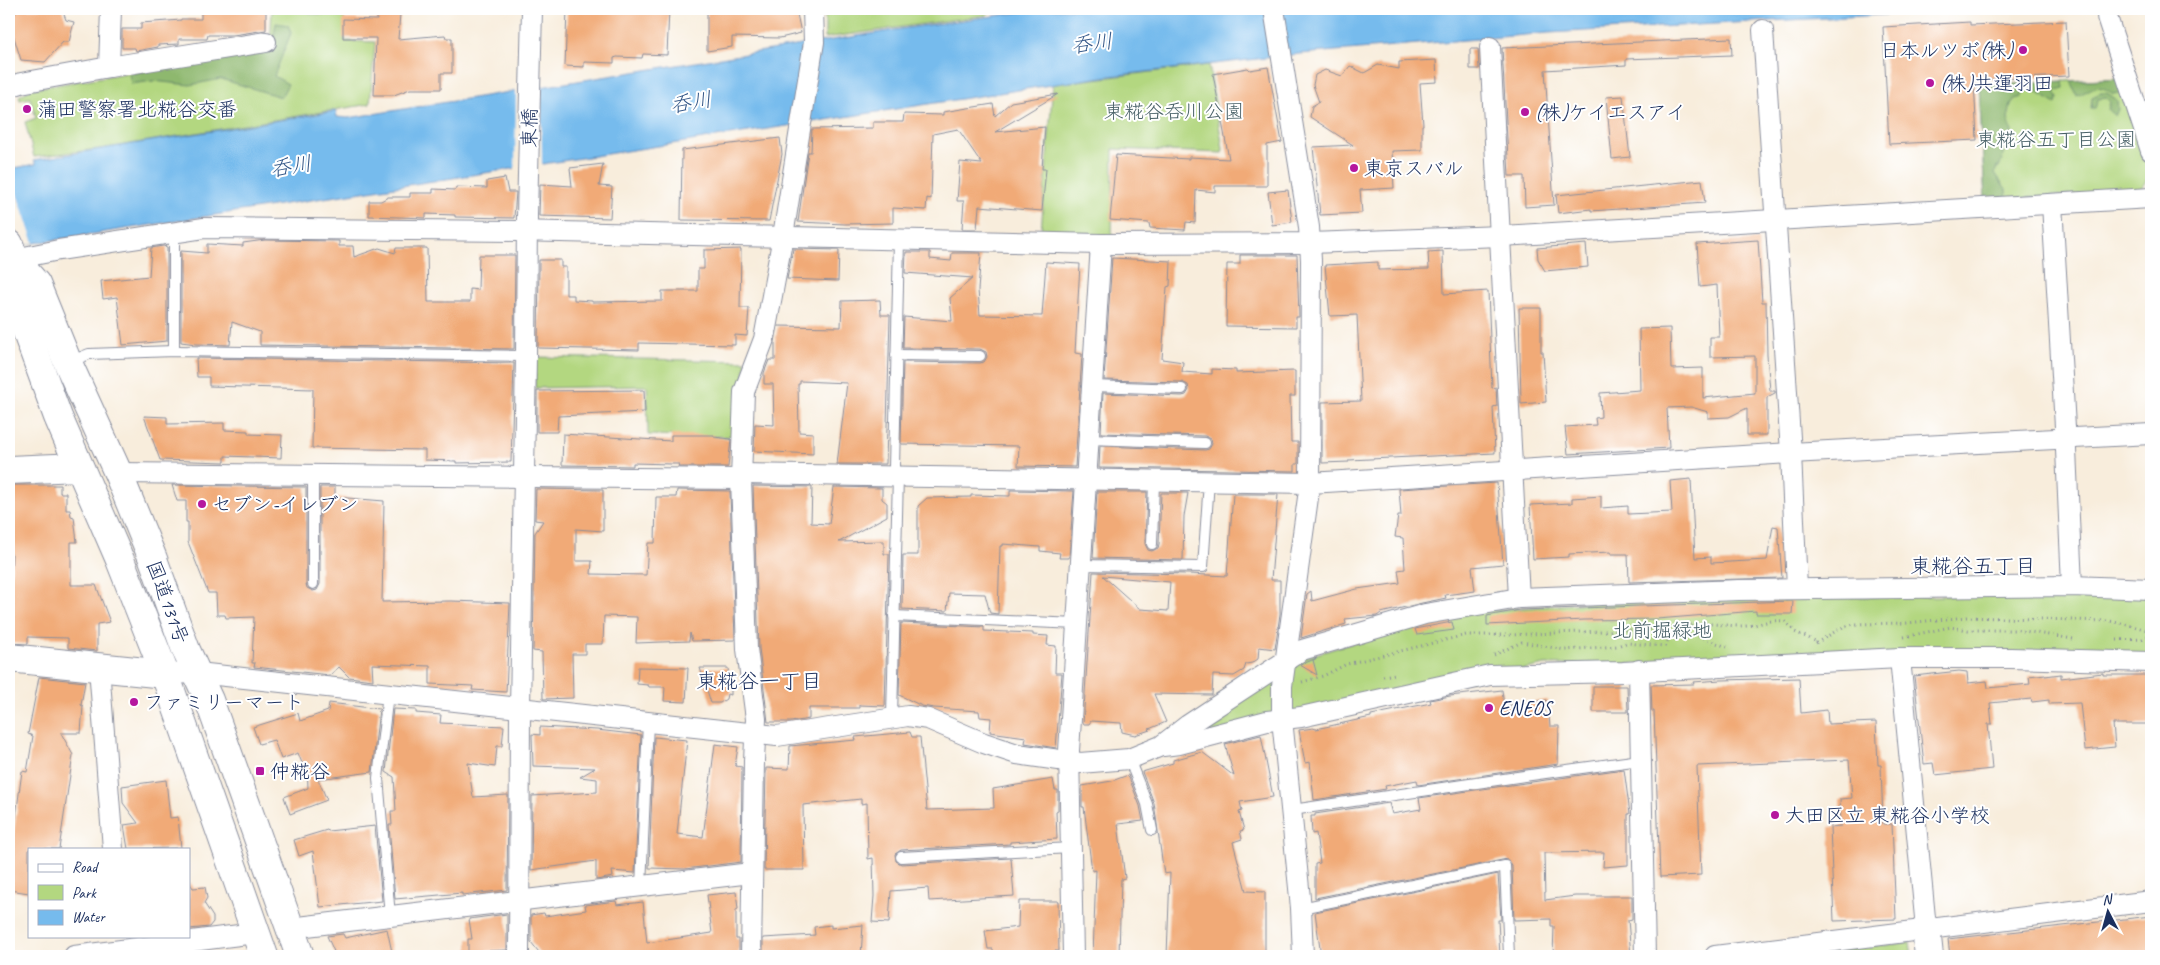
<svg xmlns="http://www.w3.org/2000/svg" width="2160" height="965" viewBox="0 0 2160 965" font-family="Caveat,'Klee One',sans-serif">
	<style>
		.green { fill: #b3d780; stroke: #67836f }
		.forest { fill: #8eb86e; stroke: #547466 }
		.water { fill: #76bbed; stroke: #4875a6 }
		.pier { fill: #f8eddc }
		.building { fill: #f1aa77; fill-rule: evenodd }
		.lines { fill: none; stroke-linecap: round; stroke-linejoin: round }
		.lane-casing { stroke: #8a8e9d; stroke-width: 12 }
		.street-casing { stroke: #8a8e9d; stroke-width: 22 }
		.secondary-casing { stroke: #8a8e9d; stroke-width: 30 }
		.highway-casing { stroke: #8a8e9d; stroke-width: 30 }
		.path { stroke: #8a8e9d; stroke-width: 3; stroke-dasharray: 1 4; stroke-linecap: butt }
		.lane { stroke: #fff; stroke-width: 10 }
		.street { stroke: #fff; stroke-width: 20 }
		.secondary { stroke: #fff; stroke-width: 28 }
		.highway { stroke: #fff; stroke-width: 28 }
		.poi-dot { fill: #b5179e; stroke: #fff; stroke-width: 2 }
		.labels { text-anchor: middle; stroke-width: 4; stroke-linejoin: round; paint-order: stroke }
		.poi-label { font-size: 20px; fill: #1b2f5e; stroke: #fff; text-anchor: start }
		.park-label { font-size: 20px; fill: #496168; stroke: #fff }
		.street-label { font-size: 20px; fill: #1b2f5e; stroke: #fff }
		.water-label { font-size: 21px; font-style: italic; fill: #365989; stroke: #fff }
		.neighbourhood-label { font-size: 21px; fill: #1b2f5e; stroke: #fff }
	</style>
	<rect width="100%" height="100%" fill="#fff"/>
	<filter id="ink" filterUnits="userSpaceOnUse"><feTurbulence type="fractalNoise" baseFrequency=".02" numOctaves="2"/><feDisplacementMap in="SourceGraphic" scale="10" xChannelSelector="R" yChannelSelector="G"/><feConvolveMatrix kernelMatrix="1 2 1 2 8 2 1 2 1" color-interpolation-filters="sRGB"/></filter>
	<filter id="wash" filterUnits="userSpaceOnUse"><feTurbulence type="fractalNoise" baseFrequency=".0096" numOctaves="4" result="noise"/><feDisplacementMap in="SourceGraphic" scale="20" xChannelSelector="R" yChannelSelector="G"/><feGaussianBlur stdDeviation="1.12" result="paint"/><feColorMatrix in="noise" values="0 0 0 0 0 0 0 0 0 0 0 0 0 0 0 0 0 1.4 0 .05"/><feComposite in="paint" operator="in"/></filter>
	<g filter="url(#wash)">
		<rect width="100%" height="100%" fill="#f8eddc"/>
		<g class="green">
			<path d="M272 9H309L310 14 344 15 345 41 375 42 370 104 106 148 34 157 25 122 36 118 30 98 20 100 19 96 31 89 270 49Z"/>
			<path d="M825 9H993L987 15 825 38Z"/>
			<path d="M1209 65 1223 149 1222 153 1113 149 1112 244 1040 243 1053 84Z"/>
			<path d="M2119 78 2150 175 2139 191 1985 200 1979 86Z"/>
			<path d="M535 357 746 361 736 437 648 435 647 386 535 388Z"/>
			<path d="M2151 594V655L1545 665 1182 740 1289 662 1455 613 1641 599Z"/>
			<path d="M1910 942 1912 956H1801Z"/>
		</g>
		<g class="forest">
			<path d="M276 23 288 25 291 33 274 76 288 84 281 97 221 79 190 85 153 81 131 84 129 74 271 52Z"/>
			<path d="M2119 78 2123 92 2113 94C2098 82 2092 89 2077 96L2071 81Z"/>
			<path d="M2063 81 2064 88 2055 91 2058 98 2056 104 2033 90 2023 91 2022 97 2015 99 2011 104 2008 119 2012 132 1999 168 1997 167 1995 173 2006 189V199L1985 200 1979 86Z"/>
			<path d="M2101 93H2107L2117 100 2118 109 2115 116 2108 110 2110 102 2106 98 2098 99 2095 108H2091L2092 97Z"/>
		</g>
		<path class="water" d="M1043 9H1994L1548 33 1300 54 1102 77 9 247V169L36 164 34 160 336 111 337 117 348 118 907 28Z"/>
		<g class="pier">
			<path d="M541 85 542 166 515 170 516 89Z"/>
			<path d="M9 171 34 243 9 247Z"/>
		</g>
		<g id="blocks">
			<g class="building">
				<path d="M19 9H62L66 20 74 22 69 42H63L45 62 21 60 9 21Z"/>
				<path d="M201 9H266V30L233 35H208L207 39H179V44L158 45V47L136 51 135 48H122V29H141V23L181 20V19H201Z"/>
				<path d="M377 9H395V14H400L398 39 445 35 446 38H452V73H441V89H410L394 95H374L376 38H343V19L377 20Z"/>
				<path d="M567 9H669L667 55 643 54 642 58 617 57 614 58V63L584 62V67L565 66Z"/>
				<path d="M707 9H769V14L796 9 801 33 780 38 732 37V47L707 51Z"/>
				<path d="M2066 21 2069 76 1974 80 1977 140 1889 144 1883 27 1970 22V25Z"/>
				<path d="M1731 38 1732 55 1626 59V65L1545 70 1554 205 1525 207 1524 176H1509L1502 48Z"/>
				<path d="M1470 49H1478L1479 69H1470Z"/>
				<path d="M1436 60 1437 82 1420 83 1423 125H1422V150L1392 151 1394 188 1360 190 1362 213 1320 215 1313 147 1353 145 1310 117 1312 106 1319 102 1313 85 1315 75 1325 70 1342 76 1350 66 1364 73 1378 65 1399 69V62Z"/>
				<path d="M1268 67 1282 142 1267 145V186H1215V192L1196 190 1195 223 1186 222 1185 230 1150 228 1149 223 1110 220 1116 155 1189 159V157L1229 159 1213 74 1248 68 1250 70Z"/>
				<path d="M1058 94 995 132 1045 127 1042 169H1046L1042 211 979 206 977 229H962L964 201H957L960 162 982 164 958 129 933 134 931 199 927 198 926 210 893 208V223L845 224 798 222 808 152H811L812 129 873 128V122H903L904 114 943 115V112L993 104 995 116 1011 102Z"/>
				<path d="M1623 96 1630 157 1612 159 1606 97Z"/>
				<path d="M780 138 782 154 769 221 681 220 682 150Z"/>
				<path d="M603 164 599 186 612 187 610 218 539 216 540 184 572 186 570 168Z"/>
				<path d="M505 178 508 192H516L514 218 455 217V215L426 214V218L369 216V201H381L388 197H410V193H433V189L455 190 456 187 487 188V181Z"/>
				<path d="M1702 180 1705 203 1591 211V209L1558 213 1556 195Z"/>
				<path d="M1288 190 1292 222 1272 225 1268 192Z"/>
				<path d="M265 240 339 241V246H353L354 257 379 248 395 253 396 248H427L428 302H470V289L478 290 479 255H515L514 349 260 345V332L232 322 230 345 196 344 181 342V251L207 253V244L243 246V243Z"/>
				<path d="M1758 240 1762 302H1766L1767 355 1770 391H1775V393L1767 397V435H1747V408L1729 417 1708 418V412L1691 407 1667 408 1669 448 1568 454 1565 427 1596 425 1595 418 1601 417 1600 393 1640 390 1639 329 1670 328 1671 369 1703 368V398L1755 393V356L1710 357V337H1719L1717 285 1700 287 1697 244Z"/>
				<path d="M1586 244 1588 267 1545 271 1538 259 1537 248Z"/>
				<path d="M163 246 167 247V341L123 345 117 297 103 299 101 281 149 276 151 248Z"/>
				<path d="M741 249 740 308H749L747 336 735 335V345L639 343V350L538 348 539 260H561V267H566V295H574V300L592 301V302L662 301V291H698V269H704V250Z"/>
				<path d="M793 249 839 250 838 281 787 279Z"/>
				<path d="M1443 251 1444 294 1488 291 1492 388 1496 387 1497 406 1493 407 1495 453 1349 460V462L1322 463V402L1361 401 1357 315 1330 316 1325 265 1378 262V270L1429 269 1428 252Z"/>
				<path d="M906 252H930V259L951 261 952 253H981L978 290 980 315 1042 316 1046 262 1080 264 1075 353 1082 354 1075 467 1018 466 1019 446 901 444 903 362 980 363 984 362 987 357 986 352 980 349 903 348 904 317 952 321 950 298 973 278 905 273Z"/>
				<path d="M1240 255H1297L1299 317H1296V327L1226 326 1227 264H1240Z"/>
				<path d="M1112 258 1171 261 1170 286 1167 287 1162 359 1183 362 1182 372 1212 374V369L1236 370V373L1295 371V396H1290L1291 442H1298V464H1295V471L1099 468 1100 446 1205 450 1209 449 1212 444 1211 439 1205 436 1101 433 1103 393 1182 396 1186 395 1189 390 1188 385 1182 382 1104 380Z"/>
				<path d="M880 300 881 315H890L886 464H837L847 383 800 381V384H798L799 432 813 433V454L754 451 755 424 774 425 773 384H764V373L769 360H775V342L778 326 841 327 842 301Z"/>
				<path d="M1519 308H1541V352H1543L1546 402 1521 404Z"/>
				<path d="M196 358 514 363 511 462 456 463V461L425 460V450L312 448 313 389 209 386V377H197Z"/>
				<path d="M644 390 645 412 558 416 557 432H537V391Z"/>
				<path d="M144 416 167 417V424L224 423V430L248 431V434L282 435 281 458 225 456V462L160 460Z"/>
				<path d="M563 434 671 441V435H714V437L731 439 728 467H678L679 464H671L633 463V466L562 465Z"/>
				<path d="M1691 479 1695 558 1711 557V563L1767 560 1773 526 1778 527 1782 578 1629 582 1628 554H1611V552L1569 554V557L1533 559 1530 505 1572 503V498L1601 496V508L1628 506V514L1672 512 1670 481Z"/>
				<path d="M1497 483 1503 564 1472 567 1475 591 1445 595 1446 598 1422 603 1381 613 1377 616 1345 619 1346 624 1301 638 1307 594 1311 591 1312 601 1357 589 1400 583 1398 570 1405 569 1403 538 1395 537 1398 516H1401L1399 489Z"/>
				<path d="M9 485H60V493H66V510H70L71 516 74 517 77 542H71V585H96L110 622 97 624V651L68 648V638L28 637V644L9 643V583H11L12 554H9Z"/>
				<path d="M172 485 306 487V584L307 588 313 591 317 590 320 584V487H335V497L384 501 382 602 451 601 510 603 506 692 472 690 473 686 430 684V666L372 664 373 680 349 677 339 667 330 675 254 667 255 663H252L254 617 226 618 225 615H217L216 593H208L188 542V522H186V501H177Z"/>
				<path d="M753 486 812 487 811 523 829 524 834 487 882 488V499L887 503V516L839 542 884 541V554H889L885 706 859 705V708H809V719L791 722H768L759 648Z"/>
				<path d="M536 489 603 490V531L576 529V561H592L591 574 646 575 648 543H655L656 497H676L677 490 730 491 735 640 692 641 690 633 689 641 636 643 637 617 604 616 603 644H585V654H572L573 698 543 699 542 652 533 651 535 533 543 521 535 520Z"/>
				<path d="M1010 490 1074 491 1069 558H1059L1060 553 1040 551V547L1003 544V546H1000L998 614 990 613 985 594 949 593 947 611 902 609 903 555H918V506L927 498 971 497V495L1010 496Z"/>
				<path d="M1097 492H1147L1145 544 1148 550 1152 551 1158 548 1159 544 1161 493H1188L1184 516 1183 560 1093 558Z"/>
				<path d="M1233 494H1278L1271 580H1280V614L1275 649 1259 647 1258 659 1252 663 1246 664 1244 670 1234 676 1213 675 1212 695 1154 694 1166 722 1149 729 1150 730 1135 735 1122 732 1121 723 1091 721 1089 724H1083L1093 572 1189 574 1227 576ZM1103 576 1170 582 1168 611 1140 609Z"/>
				<path d="M1793 601 1792 614H1756V611L1657 619 1584 620 1487 625V616L1520 610Z"/>
				<path d="M1452 622 1454 630 1417 635 1415 629Z"/>
				<path d="M901 623 984 627V631L1033 633V635L1048 636 1047 645 1056 646 1055 673H1062L1056 748 1025 743 1026 737 990 732 991 718 980 717 979 711 934 708 922 706 899 695Z"/>
				<path d="M1317 658 1313 660 1317 675 1300 665Z"/>
				<path d="M638 667 688 668 686 702 664 701 665 687H649L648 685 637 684Z"/>
				<path d="M700 668H728L729 680 731 681V695L727 694 726 699 720 703H711Z"/>
				<path d="M1959 671 1967 672 1968 683 1987 681 1988 688 2030 684 2029 676 2045 674V676L2061 674V678L2103 673V675H2151V724H2113L2115 747 2085 750 2080 703 2049 704V700L2032 702 2031 699 1990 703 1992 724H1988L1992 769 1935 775 1933 763 1924 764 1914 676Z"/>
				<path d="M39 677 85 682 81 705 83 706 81 733H61L73 755 59 849H29V893L9 890V869L22 771 27 772 33 736 28 734Z"/>
				<path d="M1799 678 1801 713 1827 710 1828 724 1876 722 1878 765H1881L1883 824H1892L1896 919 1834 921 1830 827 1841 826 1840 799 1852 798 1849 760 1697 766 1701 875 1660 877 1654 711H1652L1651 685 1694 684 1693 682 1721 680Z"/>
				<path d="M1593 686H1627L1628 712H1593Z"/>
				<path d="M1502 690 1504 706 1547 700 1544 714 1549 716 1550 726H1559L1558 764 1418 785 1417 780 1385 786 1386 789 1314 800 1310 762 1305 763 1299 730 1313 728 1316 729 1371 717V715L1431 703 1430 700 1450 696Z"/>
				<path d="M329 703 379 709 372 772 318 779 327 800 290 814 284 797 308 788 307 764 302 763 298 753 281 759 274 740 259 744 253 727 298 713 300 721 328 711Z"/>
				<path d="M393 709 416 710V713L441 715 440 723 504 726 502 746H497L495 767 468 763 473 797 508 795 507 890 462 895V893L395 899 389 825H392L391 811H396L394 777 386 772Z"/>
				<path d="M540 727 597 730 641 735 635 873 612 871 613 877 596 880V861L531 870 532 796 597 792V779L580 777 595 768 533 766 532 734 540 735Z"/>
				<path d="M910 732 912 737H920L927 810 994 808 993 789 1053 779 1055 790H1058V810L1056 811 1057 839 1010 842V844L901 850 895 854 896 861 901 864 1011 858 1014 896 929 901 928 888 891 891 889 923 872 922 874 896 873 858 868 859 867 803 861 804V799L803 805 804 870H764L766 768 789 769 790 746 856 740 855 737Z"/>
				<path d="M1261 735 1273 797 1240 802 1242 811 1239 812 1244 830 1240 831 1242 839 1233 842 1246 891 1265 892V956H1167L1170 873 1164 874 1154 803 1142 772 1173 763V760L1202 752 1234 776 1225 744Z"/>
				<path d="M654 737 687 740 677 834 703 837 715 744 738 747 735 766 742 767 741 862 685 869 649 868Z"/>
				<path d="M1624 769 1630 814H1628V865L1603 867 1604 852 1544 853 1545 900 1575 896H1632V919L1628 920 1631 956H1553L1554 926H1551V919L1514 920 1512 866 1507 859 1315 898V864L1320 863 1316 833 1312 834 1311 816H1315V814L1389 803 1392 814 1421 809 1419 798Z"/>
				<path d="M1128 775 1140 806 1143 821 1118 824 1125 878 1121 879 1119 956H1093L1096 870 1092 871 1084 807H1082V786L1112 781Z"/>
				<path d="M166 780 170 818 178 817 181 848 128 849 124 825 138 823 123 803 122 786Z"/>
				<path d="M375 826 382 901 320 907 313 851 299 856 294 840 327 830 328 831Z"/>
				<path d="M1498 874 1501 920H1498L1500 956H1474L1473 953H1441L1442 956H1321L1315 912Z"/>
				<path d="M189 882 193 888 205 887 207 898 204 903 213 917V922L209 927 189 929Z"/>
				<path d="M736 892 738 909 736 910V939H739V956H542L531 942V915L544 913 545 916 586 910 585 905 616 901 617 905 643 902 647 943 712 933 707 895Z"/>
				<path d="M1019 901H1058L1059 951H1055L1056 956H993V949H988L985 931 1018 927Z"/>
				<path d="M507 914V950L486 951V956H468V939H472L469 919Z"/>
				<path d="M2151 916V956H1950L1948 939Z"/>
				<path d="M831 925V928L863 925 861 956H763V938L815 935 814 927Z"/>
				<path d="M387 929 392 952 371 956H336L327 936 343 934 345 938Z"/>
			</g>
		</g>
	</g>
	<g filter="url(#ink)">
		<use href="#blocks" fill-opacity="0" stroke="#8a8e9d" stroke-width="1"/>
		<g class="lines">
			<defs>
				<g id="lane">
					<path d="M174 351V234"/>
					<path d="M896 355 980 356"/>
					<path d="M69 362 89 354 174 351 526 356"/>
					<path d="M1092 386 1182 389"/>
					<path d="M1088 439 1205 443"/>
					<path d="M1152 544 1154 481"/>
					<path d="M1080 565 1203 567 1209 481"/>
					<path d="M313 584V475"/>
					<path d="M894 616 1077 624"/>
					<path d="M388 694 378 778 390 916"/>
					<path d="M892 717 898 476 894 468 899 239"/>
					<path d="M1129 759 1147 804 1152 830"/>
					<path d="M1292 810 1538 774 1640 760"/>
					<path d="M901 857 1071 848"/>
					<path d="M641 887 648 722"/>
					<path d="M1301 908 1505 866 1509 956"/>
				</g>
				<g id="street">
					<path d="M1274 9 1309 227 1311 260 1310 483 1282 686V719L1301 908 1303 956"/>
					<path d="M2107 17 2151 151"/>
					<path d="M1763 30 1791 453 1797 589"/>
					<path d="M1490 47 1519 598"/>
					<path d="M109 67 266 42"/>
					<path d="M9 87 21 83 109 67 111 9"/>
					<path d="M2052 204 2065 427 2072 586"/>
					<path d="M14 259 59 250 204 228 516 231 1101 244 1310 243 1501 236 2151 198"/>
					<path d="M118 473 741 479"/>
					<path d="M741 474 1310 483 1791 453 2151 434"/>
					<path d="M1900 658 1926 928"/>
					<path d="M99 667 113 849"/>
					<path d="M1639 670 1645 956"/>
					<path d="M165 674 198 673 777 736 908 716 928 719 984 743 1017 754 1080 763 1129 759 1161 746 1188 725 1302 650 1425 614 1519 598 1739 590 2072 586 2151 589"/>
					<path d="M1163 746 1179 744 1267 721 1301 717 1490 675 1623 672 1900 658H2010L2151 662"/>
					<path d="M290 928 751 873"/>
					<path d="M74 956 255 933"/>
					<path d="M519 956 520 709 526 356 527 216 532 9"/>
					<path d="M751 956 754 761 756 719 747 649 741 479 744 392 764 339 783 236 814 42 813 9"/>
					<path d="M1073 956 1069 751 1101 244"/>
					<path d="M1715 956 2151 901"/>
				</g>
				<g id="secondary">
					<path d="M9 470 79 467"/>
					<path d="M9 658 165 674"/>
					<path d="M1926 928 1929 956"/>
				</g>
				<g id="highway">
					<path d="M9 244 14 259 36 284 68 363 118 473 153 559 186 650 209 700 300 956"/>
					<path d="M14 259 12 292 58 417 120 560 165 674 264 956"/>
				</g>
			</defs>
			<use href="#lane" class="lane-casing"/>
			<use href="#street" class="street-casing"/>
			<use href="#secondary" class="secondary-casing"/>
			<use href="#highway" class="highway-casing"/>
			<g class="path">
				<path d="M1904 637 1950 627 1968 630H2018L2073 639"/>
				<path d="M2117 640 2142 639 2151 635"/>
				<path d="M1816 643 1843 627 1854 624 1907 623 1967 617 2109 621C2124 623 2136 627 2151 631"/>
				<path d="M1494 655 1522 642 1565 650 1617 646 1626 643 1665 646C1679 613 1718 627 1746 626 1761 625 1767 619 1785 621L1795 632 1815 641"/>
				<path d="M1383 676 1395 674"/>
				<path d="M1302 682 1323 676 1347 664 1466 635H1507L1676 628 1727 647"/>
			</g>
			<use href="#lane" class="lane"/>
			<use href="#street" class="street"/>
			<use href="#secondary" class="secondary"/>
			<use href="#highway" class="highway"/>
		</g>
	</g>
	<g class="poi-dot">
		<circle cx="2023" cy="50" r="5"/>
		<circle cx="1930" cy="83" r="5"/>
		<circle cx="27" cy="109" r="5"/>
		<circle cx="1525" cy="112" r="5"/>
		<circle cx="1354" cy="168" r="5"/>
		<circle cx="202" cy="504" r="5"/>
		<circle cx="134" cy="702" r="5"/>
		<circle cx="1489" cy="708" r="5"/>
		<rect x="255" y="766" width="10" height="10" rx="2.5"/>
		<circle cx="1775" cy="815" r="5"/>
	</g>
	<g class="labels">
		<g class="poi-label">
			<text x="2013" y="57" text-anchor="end">日本ルツボ(株)</text>
			<text x="1940" y="90">(株)共運羽田</text>
			<text x="37" y="116">蒲田警察署北糀谷交番</text>
			<text x="1535" y="119">(株)ケイエスアイ</text>
			<text x="1364" y="175">東京スバル</text>
			<text x="212" y="511">セブン-イレブン</text>
			<text x="144" y="709">ファミリーマート</text>
			<text x="1499" y="715">ENEOS</text>
			<text x="270" y="778">仲糀谷</text>
			<text x="1785" y="822">大田区立 東糀谷小学校</text>
		</g>
		<g class="park-label">
			<text x="1174" y="118">東糀谷呑川公園</text>
			<text x="2056" y="146">東糀谷五丁目公園</text>
			<text x="1662" y="637">北前掘緑地</text>
		</g>
		<g class="street-label">
			<text transform="translate(529 128) rotate(-89)" y="7">東橋</text>
			<text transform="translate(168 602) rotate(70)" y="7">国道131号</text>
		</g>
		<g class="water-label">
			<text transform="translate(1092 43) rotate(-7)" y="7">呑川</text>
			<text transform="translate(691 102) rotate(-9)" y="7">呑川</text>
			<text transform="translate(291 166) rotate(-9)" y="7">呑川</text>
		</g>
		<g class="neighbourhood-label">
			<text x="1973" y="573">東糀谷五丁目</text>
			<text x="759" y="688">東糀谷一丁目</text>
		</g>
	</g>
	<rect width="2160" height="965" fill="none" stroke="#fff" stroke-width="30"/>
	<rect x="28" y="848" width="162" height="90" fill="#ffffff" stroke="#a4acbf"/>
	<rect x="38" y="864" width="25" height="8" fill="#ffffff" stroke="#a4acbf"/>
	<text x="72" y="872" font-size="15" fill="#1b2f5e">Road</text>
	<rect x="38" y="885" width="25" height="15" fill="#b3d780" stroke="#a4acbf"/>
	<text x="72" y="898" font-size="15" fill="#1b2f5e">Park</text>
	<rect x="38" y="910" width="25" height="15" fill="#76bbed" stroke="#a4acbf"/>
	<text x="72" y="922" font-size="15" fill="#1b2f5e">Water</text>
	<g transform="translate(2108 912) rotate(354)" stroke="#ffffff" stroke-width="4" paint-order="stroke">
	<path d="M0-4L9 19L0 12L-9 19Z" fill="#1b2f5e"/>
	<text y="-8" font-size="14" font-weight="bold" text-anchor="middle" fill="#1b2f5e">N</text>
	</g>
</svg>
